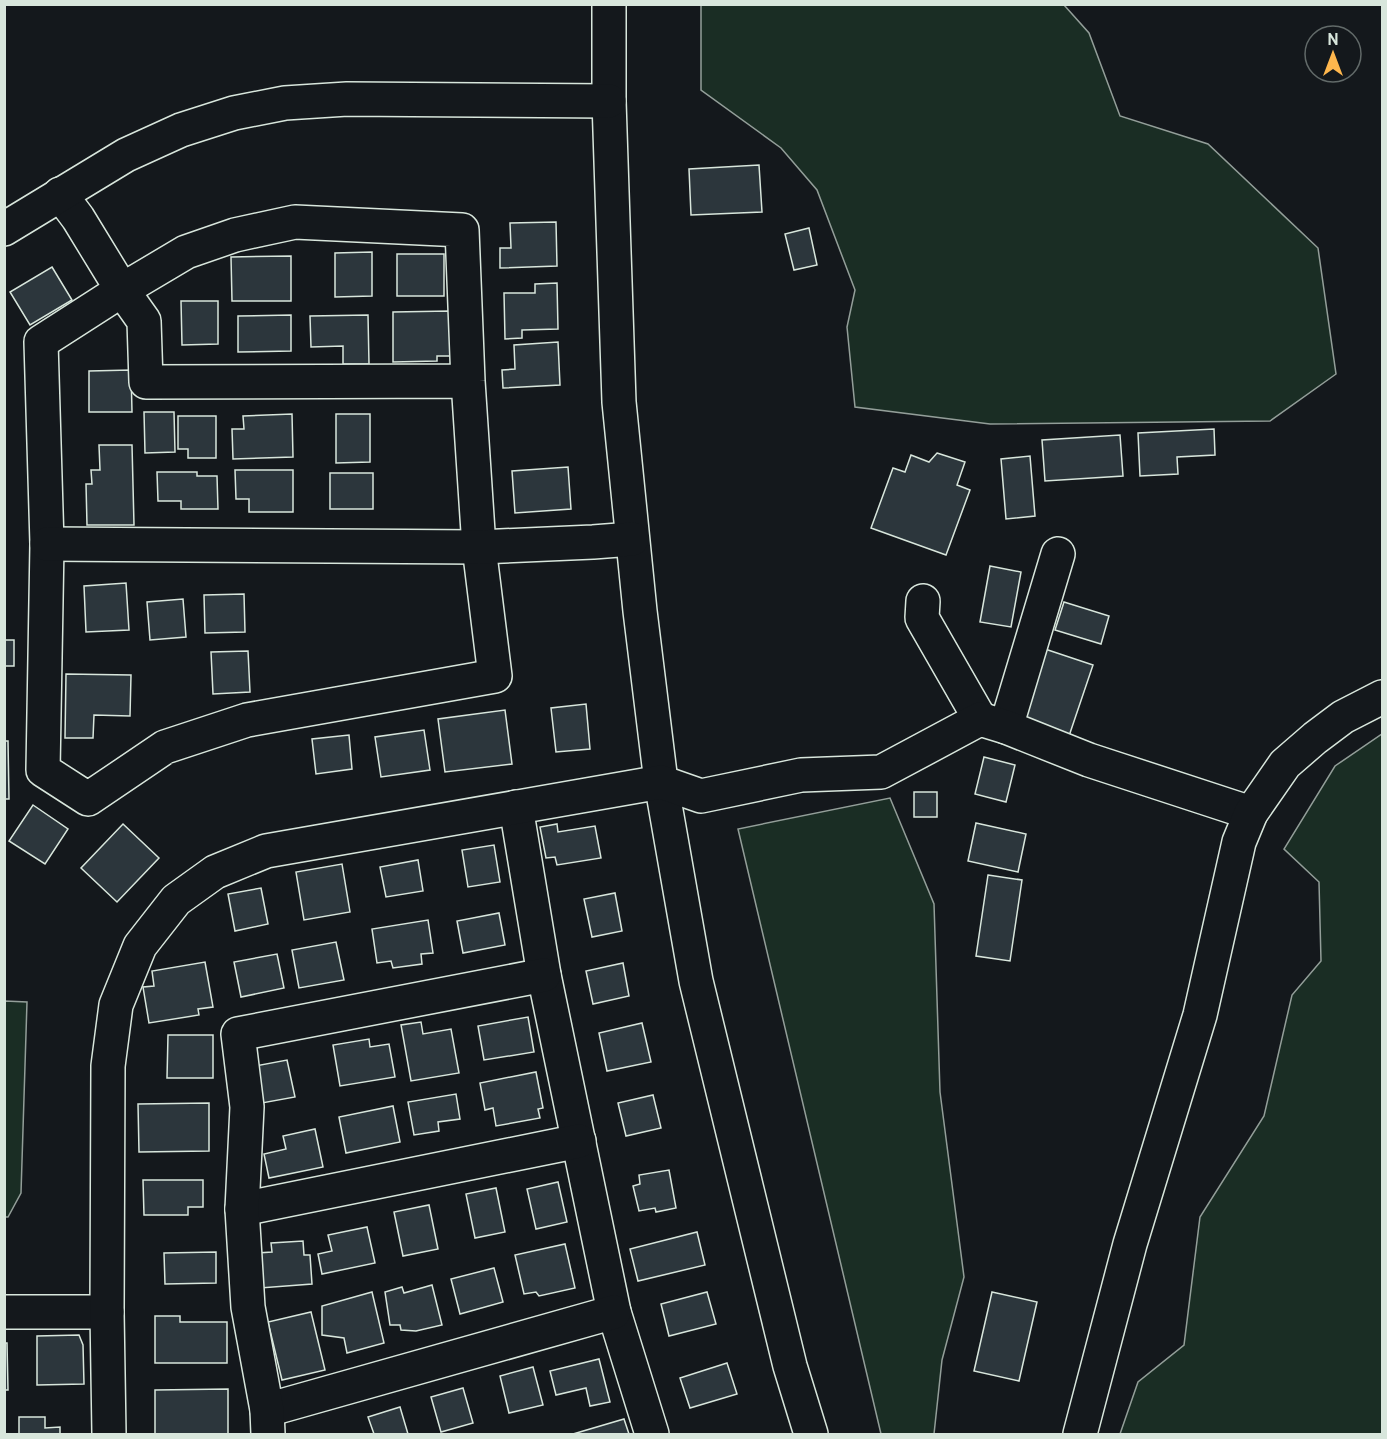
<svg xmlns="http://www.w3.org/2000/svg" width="1387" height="1439" viewBox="0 0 1387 1439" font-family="Overpass,sans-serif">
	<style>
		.green { fill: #1a2d24; stroke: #939e99; stroke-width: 1.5 }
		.building { fill: #2c363c; stroke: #d8e6dc; stroke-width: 1.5 }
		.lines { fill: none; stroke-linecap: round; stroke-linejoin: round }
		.minor-casing { stroke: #d8e6dc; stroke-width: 36 }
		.minor { stroke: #14181c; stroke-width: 33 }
	</style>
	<rect width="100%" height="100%" fill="#14181c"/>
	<g class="green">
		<path d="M701 5H1064L1089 33 1120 116 1208 144 1318 248 1336 374 1270 421 990 424 855 407 847 327 855 290 817 190 781 148 701 90Z"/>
		<path d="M1382 734V1434H1120L1138 1382 1184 1345 1200 1217 1264 1116 1292 995 1321 961 1319 882 1284 849 1335 766Z"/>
		<path d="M890 798 934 904 940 1092 964 1277 942 1360 934 1434H881L738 829Z"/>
		<path d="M5 1001 27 1002 21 1193 8 1217H5Z"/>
	</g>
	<g class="building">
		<path d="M759 165 762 212 691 215 689 169Z"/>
		<path d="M556 222 557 266 500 268V248H511L510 223Z"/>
		<path d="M809 228 817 265 794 270 785 234Z"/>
		<path d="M372 252V296L335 297V253Z"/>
		<rect x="397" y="254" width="47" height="42"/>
		<path d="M291 256V301H232L231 257Z"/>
		<path d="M52 267 72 300 30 325 10 292Z"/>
		<path d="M557 283 558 329 522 330V338L505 339 504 293H535V284Z"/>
		<path d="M181 301H218V344L182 345Z"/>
		<path d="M450 311 451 356H437V361L393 362V312Z"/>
		<path d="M291 315V351L238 352V316Z"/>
		<path d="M368 315 369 364H343V346L311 347 310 316Z"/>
		<path d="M558 342 560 385 503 388 502 370 515 369 514 345Z"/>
		<path d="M131 370 132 412H89V371Z"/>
		<path d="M144 412H174L175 452 145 453Z"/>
		<path d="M292 414 293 457 233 459 232 429H244L243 416Z"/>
		<path d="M336 414H370V462L336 463Z"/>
		<path d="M178 416H216V458H188V449H178Z"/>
		<path d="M1214 429 1215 455 1177 457 1178 474 1140 476 1138 433Z"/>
		<path d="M1120 435 1123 476 1045 481 1042 440Z"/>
		<path d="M99 445H132L134 525H87L86 484H92L91 470H100Z"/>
		<path d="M937 453 965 462 957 485 970 490 946 555 871 528 893 468 905 472 911 455 929 462Z"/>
		<path d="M1030 456 1035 516 1006 519 1001 459Z"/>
		<path d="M568 467 571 509 515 513 512 471Z"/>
		<path d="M235 470H293V512H249V499H236Z"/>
		<path d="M157 472H197V476H217L218 509H181V501H158Z"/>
		<rect x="330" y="473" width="43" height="36"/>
		<path d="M990 566 1021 572 1011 627 980 622Z"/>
		<path d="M126 583 129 630 86 632 84 586Z"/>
		<path d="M244 594 245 632 205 633 204 595Z"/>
		<path d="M183 599 186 637 150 640 147 602Z"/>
		<path d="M1064 602 1109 616 1101 644 1055 630Z"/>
		<rect x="4" y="640" width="10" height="26"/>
		<path d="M1042 648 1093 665 1069 736 1019 719Z"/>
		<path d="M248 651 250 692 213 694 211 652Z"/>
		<path d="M66 674 131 675 130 716 94 715 93 738H65Z"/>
		<path d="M586 704 590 749 556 752 551 708Z"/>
		<path d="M505 710 512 764 445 772 438 719Z"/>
		<path d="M424 730 430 770 381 777 375 737Z"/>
		<path d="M349 735 352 769 316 774 312 739Z"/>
		<path d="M4 741H8L9 799H4Z"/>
		<path d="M984 757 1015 765 1006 802 975 794Z"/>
		<rect x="914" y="792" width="23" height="25"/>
		<path d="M33 805 68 829 45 864 9 841Z"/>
		<path d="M976 823 1026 834 1018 872 968 861Z"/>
		<path d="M123 824 159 858 117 902 81 868Z"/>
		<path d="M557 824 558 832 595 826 601 858 557 865 555 857 546 858 540 827Z"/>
		<path d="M494 845 500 882 468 887 462 850Z"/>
		<path d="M418 860 423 891 386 897 380 867Z"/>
		<path d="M342 864 350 912 304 920 296 872Z"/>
		<path d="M988 875 1022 880 1010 961 976 956Z"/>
		<path d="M261 888 268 924 235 931 228 894Z"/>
		<path d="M615 893 622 931 592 937 584 899Z"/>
		<path d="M499 913 505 945 463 953 457 921Z"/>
		<path d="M428 920 433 953 421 954 422 964 393 968 391 961 377 963 372 929Z"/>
		<path d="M336 942 344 980 299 988 292 950Z"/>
		<path d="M277 954 284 988 241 997 234 962Z"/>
		<path d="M205 962 213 1007 198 1009 199 1015 149 1023 143 987 154 986 152 971Z"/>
		<path d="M623 963 629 996 593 1004 586 971Z"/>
		<path d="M528 1017 534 1052 484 1060 478 1026Z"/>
		<path d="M421 1022 423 1034 451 1029 459 1073 411 1081 401 1025Z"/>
		<path d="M642 1023 651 1062 607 1071 599 1033Z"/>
		<path d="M168 1035H213V1078H167Z"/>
		<path d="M369 1039 370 1047 389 1044 395 1077 340 1086 333 1045Z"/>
		<path d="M287 1060 295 1097 262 1103 255 1066Z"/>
		<path d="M536 1072 543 1108 538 1109 540 1118 496 1126 493 1108 485 1110 480 1083Z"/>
		<path d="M456 1094 460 1119 438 1122 439 1131 414 1135 408 1102Z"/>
		<path d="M653 1095 661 1128 626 1136 618 1103Z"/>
		<path d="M209 1103V1151L139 1152 138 1104Z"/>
		<path d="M393 1106 400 1142 346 1153 339 1117Z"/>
		<path d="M315 1129 323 1167 269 1178 264 1154 286 1149 283 1136Z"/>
		<path d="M669 1170 676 1208 656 1212 655 1208 639 1211 633 1186 640 1184 639 1175Z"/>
		<path d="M143 1180H203V1207H188V1215H144Z"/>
		<path d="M558 1182 567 1222 536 1229 527 1189Z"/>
		<path d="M496 1188 505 1232 475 1238 466 1194Z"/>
		<path d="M429 1205 438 1249 403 1256 394 1212Z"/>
		<path d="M367 1227 375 1263 322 1274 318 1254 332 1251 328 1235Z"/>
		<path d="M697 1232 705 1265 638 1281 630 1249Z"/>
		<path d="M303 1241 304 1255H310L312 1284 260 1288 257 1253 272 1252 271 1243Z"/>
		<path d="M565 1244 575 1288 539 1296 536 1292 524 1294 515 1255Z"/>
		<path d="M216 1252V1283L165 1284 164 1253Z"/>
		<path d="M494 1268 503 1302 460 1314 451 1279Z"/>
		<path d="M432 1285 442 1325 416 1331 401 1330 400 1325H390L385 1292 402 1287 404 1293Z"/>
		<path d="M372 1292 384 1343 347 1353 344 1338 322 1335V1306Z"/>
		<path d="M707 1292 716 1324 669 1336 661 1304Z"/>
		<path d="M992 1292 1037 1302 1019 1381 974 1371Z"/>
		<path d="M311 1312 325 1370 282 1380 268 1322Z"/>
		<path d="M155 1316H180V1322H227V1363H155Z"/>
		<path d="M79 1335 83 1345 84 1384 37 1385V1336Z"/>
		<path d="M4 1343H7L8 1390H4Z"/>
		<path d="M599 1359 610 1402 590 1406 586 1388 556 1395 550 1371Z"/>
		<path d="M727 1363 737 1394 690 1408 680 1378Z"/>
		<path d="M533 1367 543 1405 509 1413 500 1376Z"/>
		<path d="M463 1388 473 1423 441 1432 431 1397Z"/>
		<path d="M228 1389V1434H155V1390Z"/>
		<path d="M400 1407 408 1434H374L368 1417Z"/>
		<path d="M19 1417H45V1428L60 1427V1434H19Z"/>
		<path d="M624 1419 629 1434H573Z"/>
	</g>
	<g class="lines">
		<defs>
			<g id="minor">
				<path d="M609 4V101L619 402 640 611 661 782 696 981 790 1366 811 1434"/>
				<path d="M60 194 78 218 122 290 41 342 47 544 43 770 88 799 165 747 247 720 495 676 479 547 468 381 462 230 295 222 235 235 186 252 122 290 144 321 146 382 468 381"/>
				<path d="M4 229 126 155 181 130 234 113 285 103 347 99 609 101"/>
				<path d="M47 544 479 547 593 542 632 539"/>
				<path d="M923 601 922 618 980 719"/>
				<path d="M1006 727 1058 554"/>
				<path d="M516 807 544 975 614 1312 652 1434"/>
				<path d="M242 1209 579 1141"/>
				<path d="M4 1312H107"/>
				<path d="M267 1410 614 1312"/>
				<path d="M109 1434 107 1312 108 1066 116 1005 140 946 176 900 215 872 266 851 661 782 701 796 801 775 881 772 980 719 1006 727 1089 760 1251 813"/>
				<path d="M268 1434 267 1410 248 1307 242 1209 247 1107 238 1034 544 975"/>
				<path d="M1080 1434 1130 1244 1200 1015 1239 842 1251 813 1285 764 1315 738 1343 717 1382 697"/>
			</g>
		</defs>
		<use href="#minor" class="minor-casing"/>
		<use href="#minor" class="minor"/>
	</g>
	<rect width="1387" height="1439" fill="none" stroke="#d8e6dc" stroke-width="12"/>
	<g transform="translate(1333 54)"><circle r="28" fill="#14181c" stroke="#626a69" stroke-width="1.5"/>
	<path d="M0-4.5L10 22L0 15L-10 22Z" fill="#ffb74d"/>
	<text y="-9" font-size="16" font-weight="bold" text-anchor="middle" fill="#d8e6dc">N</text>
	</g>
</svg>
